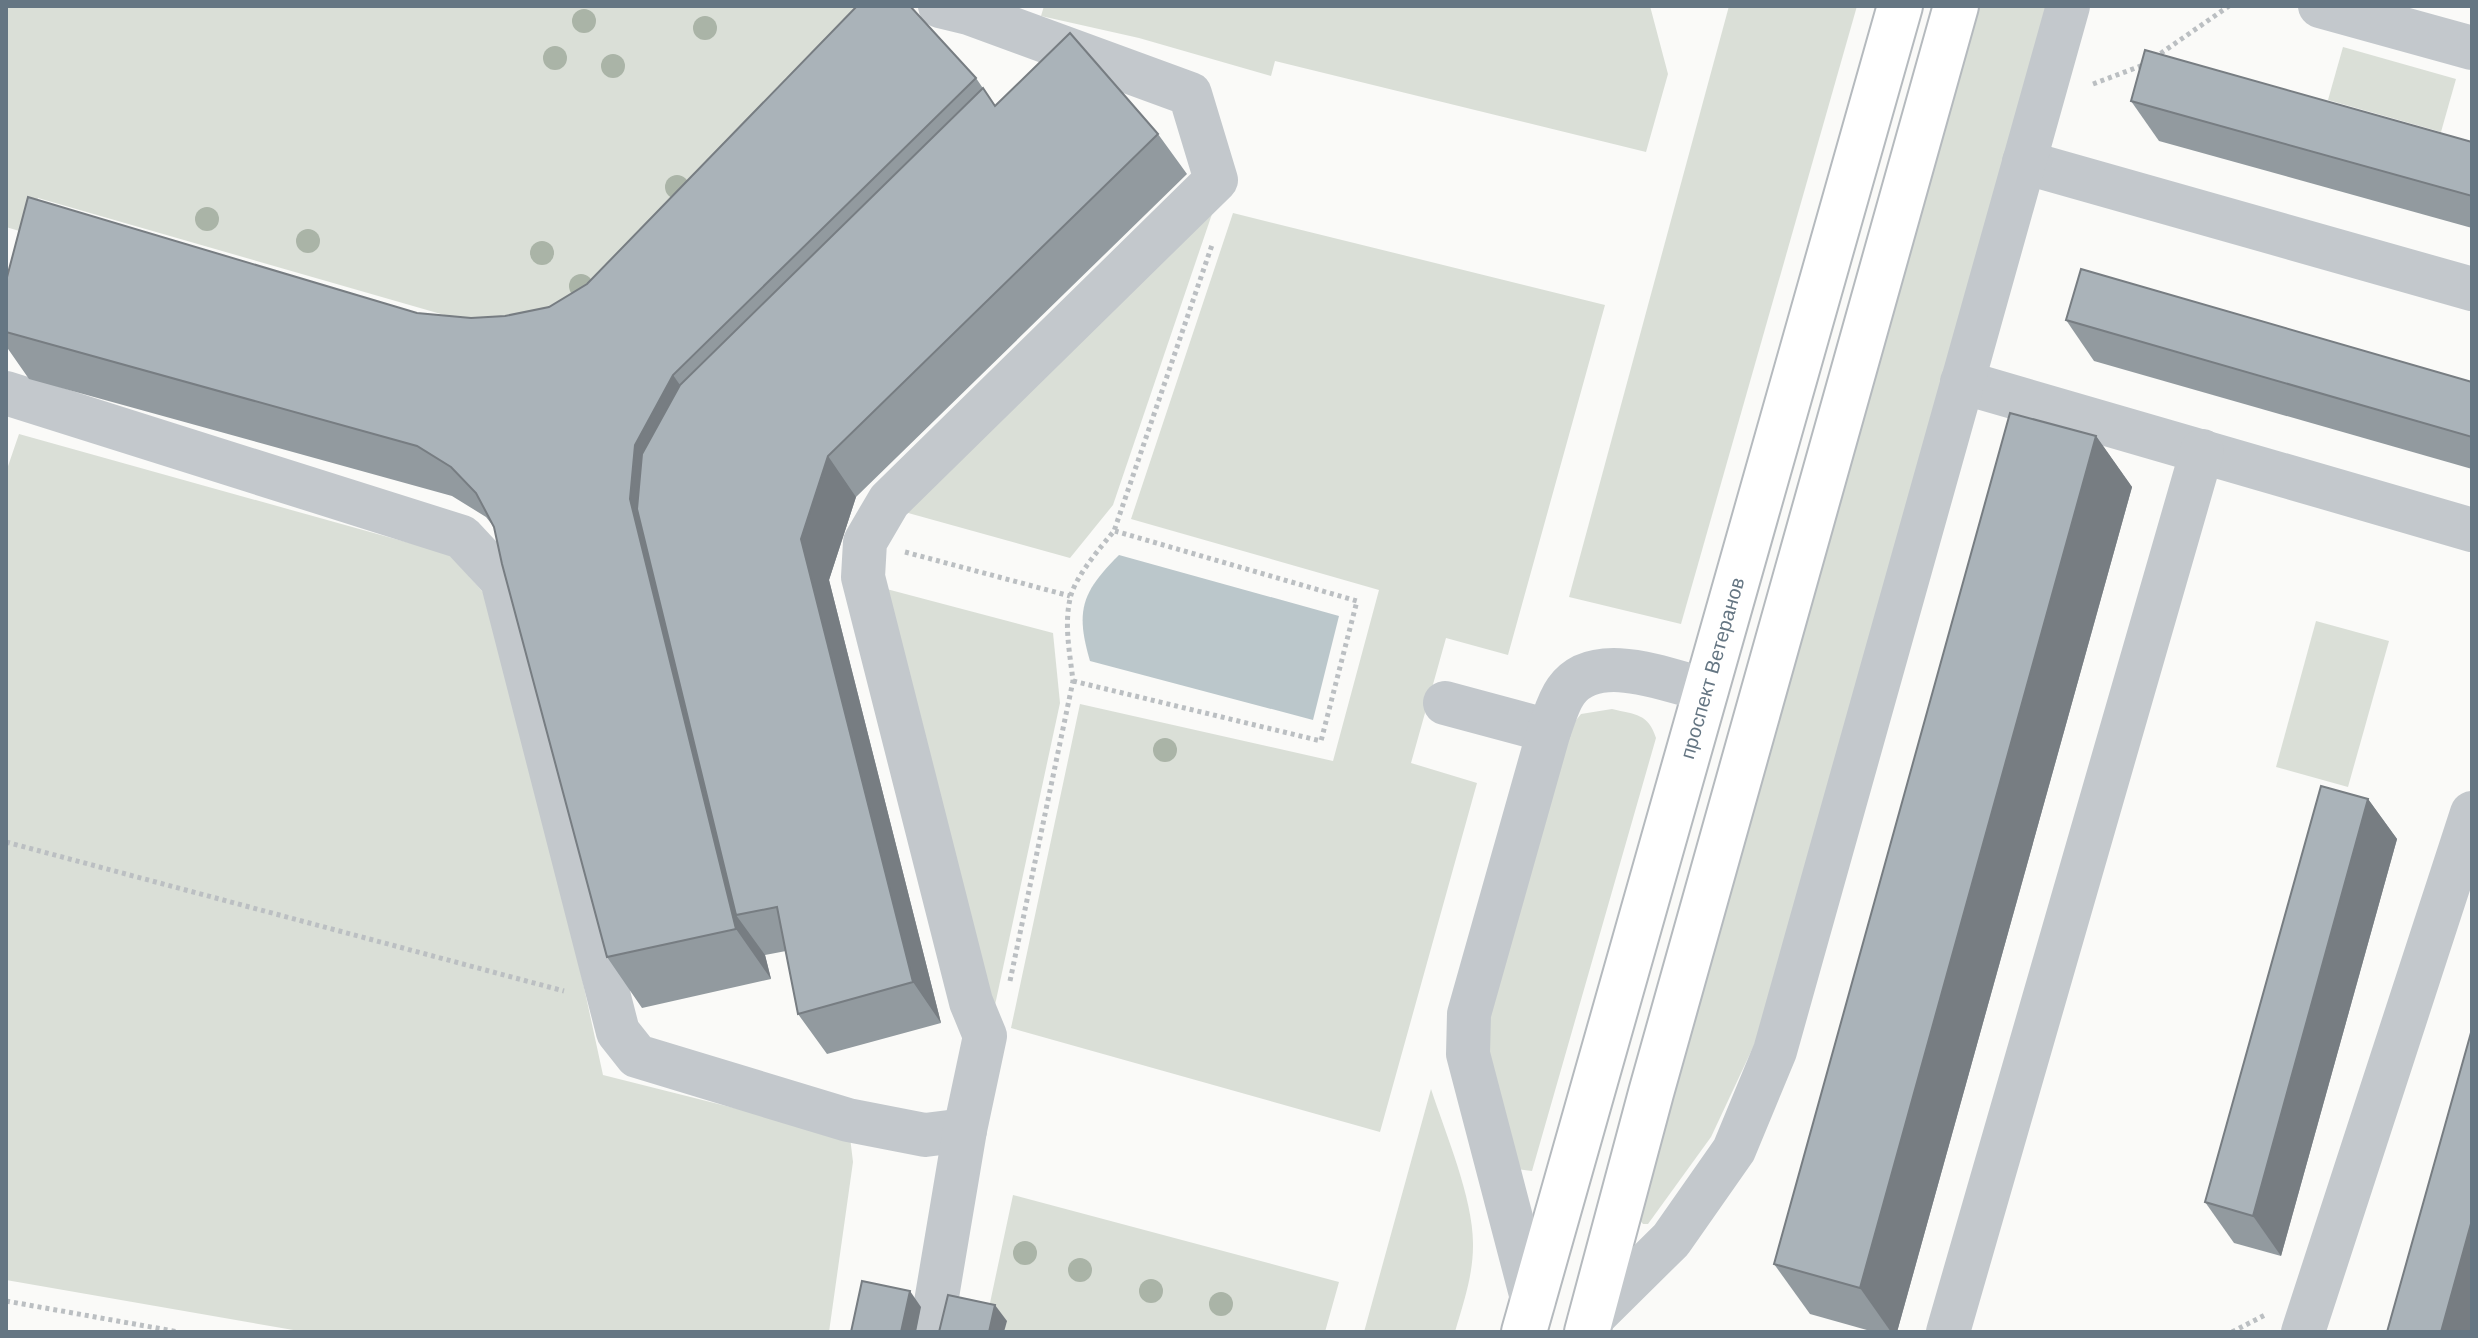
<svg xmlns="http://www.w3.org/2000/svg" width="2478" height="1338" viewBox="0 0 2478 1338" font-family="Helvetica,sans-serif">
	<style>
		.green { fill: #dadfd7 }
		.water { fill: #bbc7cb }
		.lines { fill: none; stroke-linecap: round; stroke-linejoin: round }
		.major-casing { stroke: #b5babe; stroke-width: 48 }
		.path { stroke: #bbbfc2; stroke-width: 5; stroke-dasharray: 4 4; stroke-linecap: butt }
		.minor { stroke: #c3c8cc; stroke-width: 44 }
		.major { stroke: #fff; stroke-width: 44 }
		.tree { fill: #aab4a7 }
		.wall { fill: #929a9f }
		.shaded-wall { fill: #777d82 }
		.building { fill: #aab3b9; stroke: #777d82; stroke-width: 2 }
		.labels { text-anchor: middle; stroke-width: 8; stroke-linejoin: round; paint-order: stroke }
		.street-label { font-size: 20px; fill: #657683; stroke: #fff }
	</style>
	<rect width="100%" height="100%" fill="#fafaf8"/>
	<g class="green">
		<path d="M6 6H886L570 318 500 331 38 198 26 233 6 227Z"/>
		<path d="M1044 6H1650L1668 74 1646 152 1275 61 1271 76 1139 38 1041 16Z"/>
		<path d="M1729 6H1857L1681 624 1569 597Z"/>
		<path d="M1978 6H2046L1756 1041 1711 1137 1648 1224H1643L1639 1219Z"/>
		<path d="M2343 47 2456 79 2441 132 2328 100Z"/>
		<path d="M1233 213 1605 305 1508 655 1446 638 1411 763 1477 783 1380 1132 1011 1028 1080 704 1333 761 1379 590 1131 519Z"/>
		<path d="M1212 214 1113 505 1070 558 901 511Z"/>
		<path d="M19 434 449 554 491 601 577 955 603 1075 850 1137 853 1162 829 1332H305L6 1280V472Z"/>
		<path d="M879 587 1053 633 1060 703 995 1005 980 986Z"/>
		<path d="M2316 621 2389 641 2348 787 2276 767Z"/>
		<path d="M1612 709C1636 715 1648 713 1656 738L1532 1171 1517 1169 1495 1110 1485 1017 1568 730 1581 714Z"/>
		<path d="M1431 1089C1446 1135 1474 1200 1473 1246 1473 1276 1463 1304 1455 1332H1364Z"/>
		<path d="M1013 1195 1339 1282 1325 1332H1004L1006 1321 987 1317Z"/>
	</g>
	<path class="water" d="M1119 555 1339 616 1313 720 1090 661C1075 610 1082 592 1119 555Z"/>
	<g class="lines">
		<defs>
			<g id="major">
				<path id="s1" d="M1524 1332 1900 6"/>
				<path d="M1587 1332 1651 1093 1956 6"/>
			</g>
		</defs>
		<use href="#major" class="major-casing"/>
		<g class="path">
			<path d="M2154 58 2229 6"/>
			<path d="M2093 84 2146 64"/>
			<path d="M905 552 1070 596"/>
			<path d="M1073 681 1321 741 1357 601 1115 531"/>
			<path d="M6 842 564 991"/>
			<path d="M1010 981 1073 681C1070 654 1064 626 1070 599 1074 578 1100 548 1114 531L1212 245"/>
			<path d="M6 1301 179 1332"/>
			<path d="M2232 1332 2265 1315"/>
		</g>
		<g class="minor">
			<path d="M2320 6 2472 48"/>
			<path d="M2024 162 2472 289"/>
			<path d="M1962 382 2472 530"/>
			<path d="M6 393 462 537 502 580 618 1032 637 1056 848 1120 925 1135 965 1130"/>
			<path d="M1445 703 1549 731"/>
			<path d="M1533 1302 1468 1054 1469 1014 1549 731C1554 718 1558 702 1566 691 1595 650 1666 680 1706 690"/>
			<path d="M1590 1320 1671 1240 1734 1150 1775 1051 2068 6"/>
			<path d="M931 1332 965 1130 985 1036 971 1002 863 577 865 542 889 501 1216 180 1190 94 969 13 940 6"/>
			<path d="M1948 1332 2202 451"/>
			<path d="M2303 1332 2472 813"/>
		</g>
		<use href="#major" class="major"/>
	</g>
	<g class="tree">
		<circle cx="584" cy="21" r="12"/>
		<circle cx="705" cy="28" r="12"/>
		<circle cx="555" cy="58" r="12"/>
		<circle cx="613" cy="66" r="12"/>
		<circle cx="677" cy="187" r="12"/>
		<circle cx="207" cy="219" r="12"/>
		<circle cx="308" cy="241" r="12"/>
		<circle cx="542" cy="253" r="12"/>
		<circle cx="581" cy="286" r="12"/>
		<circle cx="1165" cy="750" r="12"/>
		<circle cx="1025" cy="1253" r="12"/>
		<circle cx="1080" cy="1270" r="12"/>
		<circle cx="1151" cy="1291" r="12"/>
		<circle cx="1221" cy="1304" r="12"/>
	</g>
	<g class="wall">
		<path d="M976 78 995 106 1158 134 1187 174 856 497 829 580 941 1023 827 1054 798 1014 786 951 765 955 771 979 642 1008 607 957 494 527 486 517 452 496 29 379 6 346V281L417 313 471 318 505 316 549 307Z"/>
		<path d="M2131 101 2472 142V228L2159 141Z"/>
		<path d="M2066 320 2472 382V469L2094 361Z"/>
		<path d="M2096 436 2132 487 1897 1332H1874L1810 1314 1774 1264Z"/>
		<path d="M2368 799 2397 839 2281 1256 2234 1243 2205 1202Z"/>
	</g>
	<g class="shaded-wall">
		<path d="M673 375 708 425 736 915 765 955 771 979 736 929 630 499 635 445Z"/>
		<path d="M2096 436 2132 487 1897 1332H1891L1860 1288Z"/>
		<path d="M828 456 856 497 829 580 941 1023 913 982 801 539Z"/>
		<path d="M2368 799 2397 839 2281 1256 2253 1216Z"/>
		<path d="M2472 1220V1332H2441Z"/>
		<path d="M910 1291 921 1307 916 1332H901Z"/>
		<path d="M995 1305 1007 1321 1004 1332H989Z"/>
	</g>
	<g class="building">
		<path d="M857 6H910L976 78 673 375 635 445 630 499 736 929 607 957 502 564 494 527 476 493 451 467 417 446 6 332V281L28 197 417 313 471 318 505 316 549 307 587 284Z"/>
		<path d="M1070 33 1158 134 828 456 801 539 913 982 798 1014 777 907 736 915 637 509 642 454 680 385 983 88 995 106Z"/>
		<path d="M2145 50 2472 142V196L2131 101Z"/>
		<path d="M2081 269 2472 382V437L2066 320Z"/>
		<path d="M2010 413 2096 436 1860 1288 1774 1264Z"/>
		<path d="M2321 786 2368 799 2253 1216 2205 1202Z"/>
		<path d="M2472 1029V1220L2441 1332H2387Z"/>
		<path d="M862 1281 910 1291 901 1332H851Z"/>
		<path d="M948 1295 995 1305 989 1332H939Z"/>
	</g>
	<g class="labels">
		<g class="street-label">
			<text dy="7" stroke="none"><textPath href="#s1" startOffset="690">проспект Ветеранов</textPath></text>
		</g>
	</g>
	<rect width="2478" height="1338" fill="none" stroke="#657683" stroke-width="16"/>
</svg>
